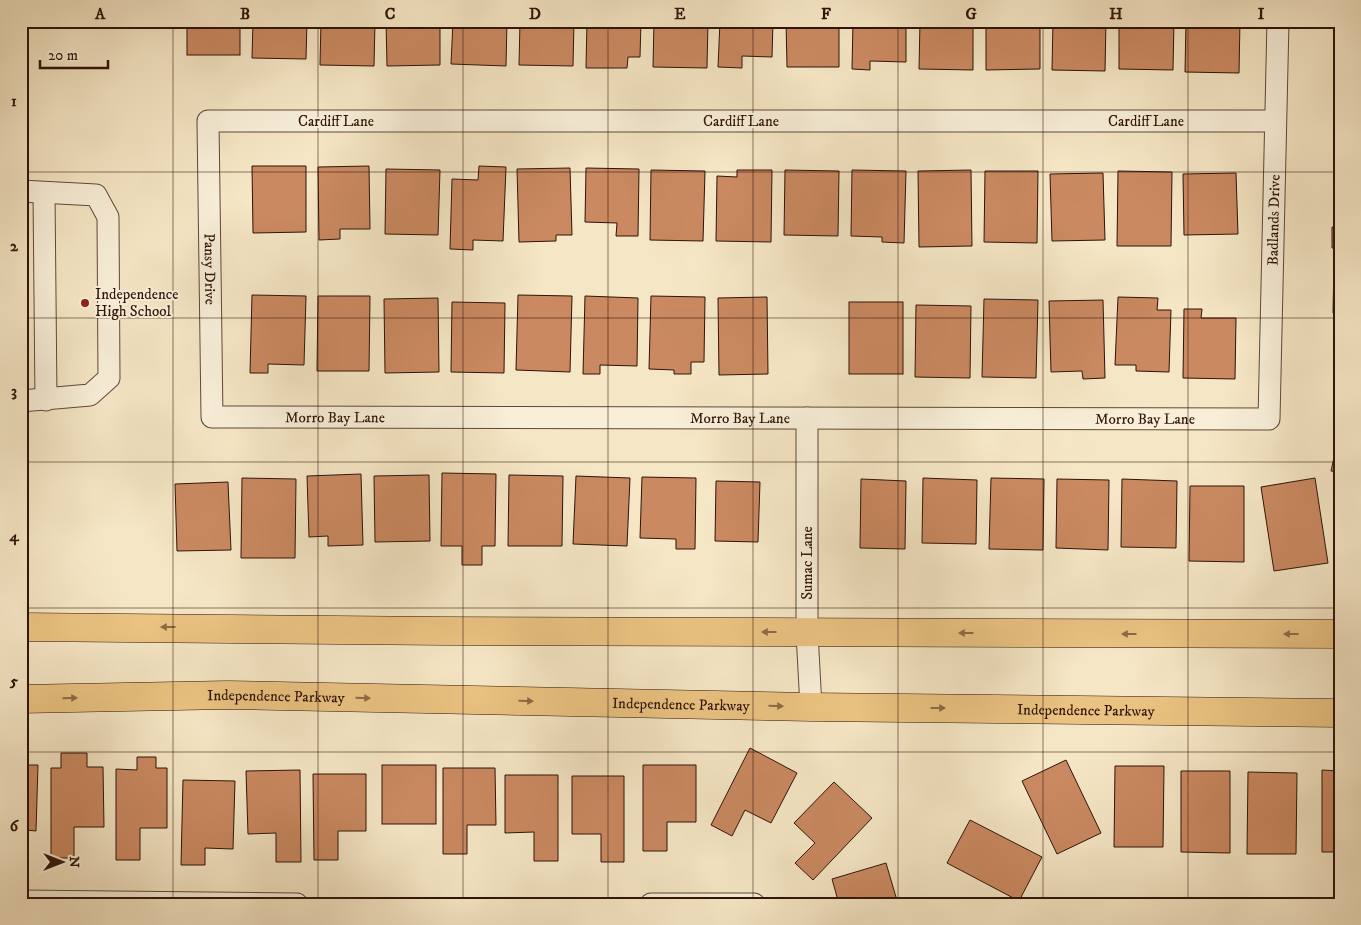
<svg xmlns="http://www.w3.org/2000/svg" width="1361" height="925" viewBox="0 0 1361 925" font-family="'IM FELL DW Pica',serif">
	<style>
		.building { fill: #ca8961; stroke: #2f1308 }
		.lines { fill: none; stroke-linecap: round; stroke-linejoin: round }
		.minor-casing { stroke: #604837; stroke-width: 23 }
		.major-casing { stroke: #2f1308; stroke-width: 29 }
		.minor { stroke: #f8efd9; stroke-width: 21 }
		.major { stroke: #eac382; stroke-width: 28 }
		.oneway { fill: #8c6b45 }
		.grid { fill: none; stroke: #2f1308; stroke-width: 1; stroke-opacity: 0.55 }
		.poi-dot { fill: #8f2418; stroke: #f8efd9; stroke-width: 2 }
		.labels { text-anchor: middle; stroke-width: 4; stroke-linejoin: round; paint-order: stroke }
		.street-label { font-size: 15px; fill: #2f1308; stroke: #f8efd9 }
		.poi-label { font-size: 15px; fill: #2f1308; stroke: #f8efd9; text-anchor: start }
		.neatline { fill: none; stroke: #2f1308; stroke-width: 2 }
		.grid-label { font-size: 16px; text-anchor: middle; font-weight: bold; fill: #2f1308 }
	</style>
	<rect width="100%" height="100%" fill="#f5e6c5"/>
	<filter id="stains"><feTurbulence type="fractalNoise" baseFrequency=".004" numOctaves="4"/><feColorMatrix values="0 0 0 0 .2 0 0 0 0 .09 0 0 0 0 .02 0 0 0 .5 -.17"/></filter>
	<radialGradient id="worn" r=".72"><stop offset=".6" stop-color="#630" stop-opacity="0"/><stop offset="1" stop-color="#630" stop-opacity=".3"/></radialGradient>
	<g class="building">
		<rect x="187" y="21" width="53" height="34"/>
		<path d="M253 21H307L306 59 252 58Z"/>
		<path d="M321 21H375L374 66 320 65Z"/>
		<path d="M386 21H440V65L387 66Z"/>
		<path d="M453 21H507L506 66 451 64Z"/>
		<path d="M520 21H574L573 66 519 65Z"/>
		<path d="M587 21H641L640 57H628L627 68H586Z"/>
		<path d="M654 21H708L707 68 653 67Z"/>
		<path d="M720 21H773L772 57 742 56V68L718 67Z"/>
		<path d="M786 21H839V67H787Z"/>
		<path d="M853 21H906V62L870 61V70L852 69Z"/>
		<path d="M920 21H973V70L919 69Z"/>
		<path d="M986 21H1040V69L986 70Z"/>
		<path d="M1053 21H1106L1105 71 1052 70Z"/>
		<path d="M1119 21H1174L1173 70 1119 69Z"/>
		<path d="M1186 21H1240L1239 73 1185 72Z"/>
		<rect x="1336" y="21" width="4" height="27"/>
		<path d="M1334 62H1340V115H1336Z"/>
		<path d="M1339 127H1340V182H1337Z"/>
		<path d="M252 166H306V232L253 233Z"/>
		<path d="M369 166 370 229H340V239L319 240 318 167Z"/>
		<path d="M479 166 506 167 503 241 473 240V250L450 249 452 179 478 180Z"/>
		<path d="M570 168 572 235H556V241L519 242 517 169Z"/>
		<path d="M586 168 639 169 638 236H616L617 223 585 222Z"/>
		<path d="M386 169 440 170 438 235 385 234Z"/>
		<path d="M651 170 705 171 703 241 650 240Z"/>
		<path d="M737 170H772L771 242 716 241 717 176 737 177Z"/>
		<path d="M785 170 839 171 838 236 784 235Z"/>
		<path d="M852 170 906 171 904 243 882 242V237L851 236Z"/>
		<path d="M971 170 972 246 919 247 918 171Z"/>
		<path d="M985 171H1038L1037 243 984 242Z"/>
		<path d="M1118 171 1172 172 1171 246H1117Z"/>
		<path d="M1103 173 1105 240 1052 241 1050 174Z"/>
		<path d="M1236 173 1238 234 1184 235 1183 174Z"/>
		<path d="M1332 227 1340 228V248H1332Z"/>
		<path d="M1334 259H1340V313H1333Z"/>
		<path d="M252 295 306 296 304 365 268 364V373H250Z"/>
		<path d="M518 295 572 296 570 372 516 370Z"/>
		<path d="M318 296H370L369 371H317Z"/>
		<path d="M585 296 638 298 637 366 600 365V374H583Z"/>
		<path d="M651 296 705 297 704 362H691V374H674V370L649 369Z"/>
		<path d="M767 297 768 374 719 375 718 298Z"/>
		<path d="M1118 297 1158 298 1157 310H1171L1169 372 1136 371V365H1115Z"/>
		<path d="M438 298 439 372 385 373 384 299Z"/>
		<path d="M984 299 1038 300 1036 378 982 377Z"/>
		<path d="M1103 300 1105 378 1083 379 1082 371 1051 372 1049 301Z"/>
		<path d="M452 302 505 303 504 373 451 372Z"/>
		<rect x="849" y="302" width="54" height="72"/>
		<path d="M916 305 971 306 970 378 915 377Z"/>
		<path d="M1184 309H1202L1201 318H1236L1235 379 1183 378Z"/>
		<path d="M1340 430V472L1331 471Z"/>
		<path d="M442 473 496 474 495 546H482V565H462V546H441Z"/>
		<path d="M361 474 363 545 328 546V536L309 537 307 476Z"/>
		<path d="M429 475 430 541 375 542 374 476Z"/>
		<path d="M509 475 563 476 562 546H508Z"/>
		<path d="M576 476 630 478 627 546 573 544Z"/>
		<path d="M642 477 696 478 695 549H676V539L640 538Z"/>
		<path d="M242 478 296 479 295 558H241Z"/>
		<path d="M923 478 977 480 976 544 922 543Z"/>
		<path d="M991 478 1044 479 1043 550 989 549Z"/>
		<path d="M1315 478 1328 563 1274 571 1261 487Z"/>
		<path d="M861 479 906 481 905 549 860 548Z"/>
		<path d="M1057 479 1109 480 1108 550 1056 548Z"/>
		<path d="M1122 479 1177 481 1176 548 1121 547Z"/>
		<path d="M716 481 760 482 758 542 715 541Z"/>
		<path d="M228 482 231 550 177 551 175 484Z"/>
		<path d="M1190 486H1244V562L1189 561Z"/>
		<path d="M750 748 797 773 771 823 745 810 732 836 711 825Z"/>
		<path d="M61 753H87V767H103L104 827H74V858H51V768H61Z"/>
		<path d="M137 757H156V768H167V828H140V860H116V769L137 770Z"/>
		<path d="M1066 760 1101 833 1057 854 1022 781Z"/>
		<path d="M21 765H38L36 831 25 830 24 850H21Z"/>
		<rect x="382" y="765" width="54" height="59"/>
		<path d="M643 765H696V822H667V851H643Z"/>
		<path d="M1115 766H1164L1163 847H1114Z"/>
		<path d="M443 768H495L496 825H467V854H443Z"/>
		<path d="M300 770 301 862H276V833L248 834 246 771Z"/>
		<path d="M1322 770 1340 771V852H1322Z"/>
		<path d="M1181 771H1230V853L1181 852Z"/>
		<path d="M1248 772 1297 773 1296 854H1247Z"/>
		<path d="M313 774H366V831H338V860H314Z"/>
		<path d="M505 775H558V861H534V832L505 833Z"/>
		<path d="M572 776H624V862H601V834H572Z"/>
		<path d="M183 780 235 781 233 849 205 848V865H181Z"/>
		<path d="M834 782 872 818 813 880 795 863 815 843 794 823Z"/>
		<path d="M970 820 1042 857 1019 901 947 863Z"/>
		<path d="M886 863 898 904H839L832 879Z"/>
	</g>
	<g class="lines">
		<defs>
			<g id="minor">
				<path id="s1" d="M1275 121H208L212 417 1269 419 1278 21"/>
				<path d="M21 191 96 195 108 217 109 378 90 395 21 401"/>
				<path d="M44 193 46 400"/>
				<path d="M807 418V633L811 707"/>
				<path d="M21 901 297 904"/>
				<path d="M651 904H754"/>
			</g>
			<g id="major">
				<path d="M21 627 444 631 1340 634"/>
				<path id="s2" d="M21 699 227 695 811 707 1340 713"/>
			</g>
		</defs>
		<use href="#minor" class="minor-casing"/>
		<use href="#major" class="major-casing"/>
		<use href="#minor" class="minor"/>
		<use href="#major" class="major"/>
	</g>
	<defs><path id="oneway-solid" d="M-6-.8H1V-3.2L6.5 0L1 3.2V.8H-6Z" transform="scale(1.25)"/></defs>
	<g class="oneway">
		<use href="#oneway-solid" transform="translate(168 627) rotate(-180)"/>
		<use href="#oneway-solid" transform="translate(769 632) rotate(-180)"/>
		<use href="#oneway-solid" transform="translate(966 633) rotate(-180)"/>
		<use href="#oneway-solid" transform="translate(1129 634) rotate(-180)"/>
		<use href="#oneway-solid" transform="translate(1291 634) rotate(180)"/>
		<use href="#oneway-solid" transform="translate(70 698) rotate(-1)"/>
		<use href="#oneway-solid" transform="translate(363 698) rotate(1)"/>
		<use href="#oneway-solid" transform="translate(526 701) rotate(1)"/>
		<use href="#oneway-solid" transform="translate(776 706) rotate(1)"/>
		<use href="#oneway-solid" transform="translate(938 708)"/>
	</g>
	<path class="grid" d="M173 21V904M318 21V904M463 21V904M608 21V904M753 21V904M898 21V904M1043 21V904M1188 21V904M21 172H1340M21 318H1340M21 462H1340M21 608H1340M21 752H1340"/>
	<circle class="poi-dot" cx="85" cy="303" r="5"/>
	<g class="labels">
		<g class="street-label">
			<text x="336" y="126">Cardiff Lane</text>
			<text x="741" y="126">Cardiff Lane</text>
			<text x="1146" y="126">Cardiff Lane</text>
			<text dy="5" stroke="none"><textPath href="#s1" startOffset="2619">Badlands Drive</textPath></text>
			<text dy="5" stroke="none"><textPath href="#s1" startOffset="1215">Pansy Drive</textPath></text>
			<text dy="5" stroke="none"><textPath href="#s1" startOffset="1486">Morro Bay Lane</textPath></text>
			<text dy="5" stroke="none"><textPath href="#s1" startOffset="1891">Morro Bay Lane</textPath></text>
			<text dy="5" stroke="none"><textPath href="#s1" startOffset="2296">Morro Bay Lane</textPath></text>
			<text transform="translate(807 563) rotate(-90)" y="5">Sumac Lane</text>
			<text dy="5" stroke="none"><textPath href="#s2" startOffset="255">Independence Parkway</textPath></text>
			<text dy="5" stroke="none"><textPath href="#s2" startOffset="660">Independence Parkway</textPath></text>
			<text dy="5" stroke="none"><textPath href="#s2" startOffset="1065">Independence Parkway</textPath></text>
		</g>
		<g class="poi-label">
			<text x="95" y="299">Independence<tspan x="95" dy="17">High School</tspan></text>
		</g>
	</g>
	<rect width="1361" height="925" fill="none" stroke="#f5e6c5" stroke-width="55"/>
	<g transform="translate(62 862) rotate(90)" stroke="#f8efd9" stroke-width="4" paint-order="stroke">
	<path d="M0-4L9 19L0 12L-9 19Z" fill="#2f1308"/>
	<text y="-8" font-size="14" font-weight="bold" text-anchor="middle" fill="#2f1308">N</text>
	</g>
	<path d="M40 60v8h68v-8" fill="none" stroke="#2f1308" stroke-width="2.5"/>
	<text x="48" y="60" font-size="15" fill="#2f1308" stroke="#f8efd9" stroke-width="4" paint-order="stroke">20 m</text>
	<rect x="28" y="28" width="1306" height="870" class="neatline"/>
	<g class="grid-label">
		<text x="100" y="19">A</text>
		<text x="245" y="19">B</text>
		<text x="390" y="19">C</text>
		<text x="535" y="19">D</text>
		<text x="680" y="19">E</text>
		<text x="826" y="19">F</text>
		<text x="971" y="19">G</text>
		<text x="1116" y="19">H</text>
		<text x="1261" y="19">I</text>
		<text x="14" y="106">1</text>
		<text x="14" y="251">2</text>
		<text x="14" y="396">3</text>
		<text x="14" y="541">4</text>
		<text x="14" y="686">5</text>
		<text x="14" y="831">6</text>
	</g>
	<rect width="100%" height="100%" filter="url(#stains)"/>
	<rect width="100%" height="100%" fill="url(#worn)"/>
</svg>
